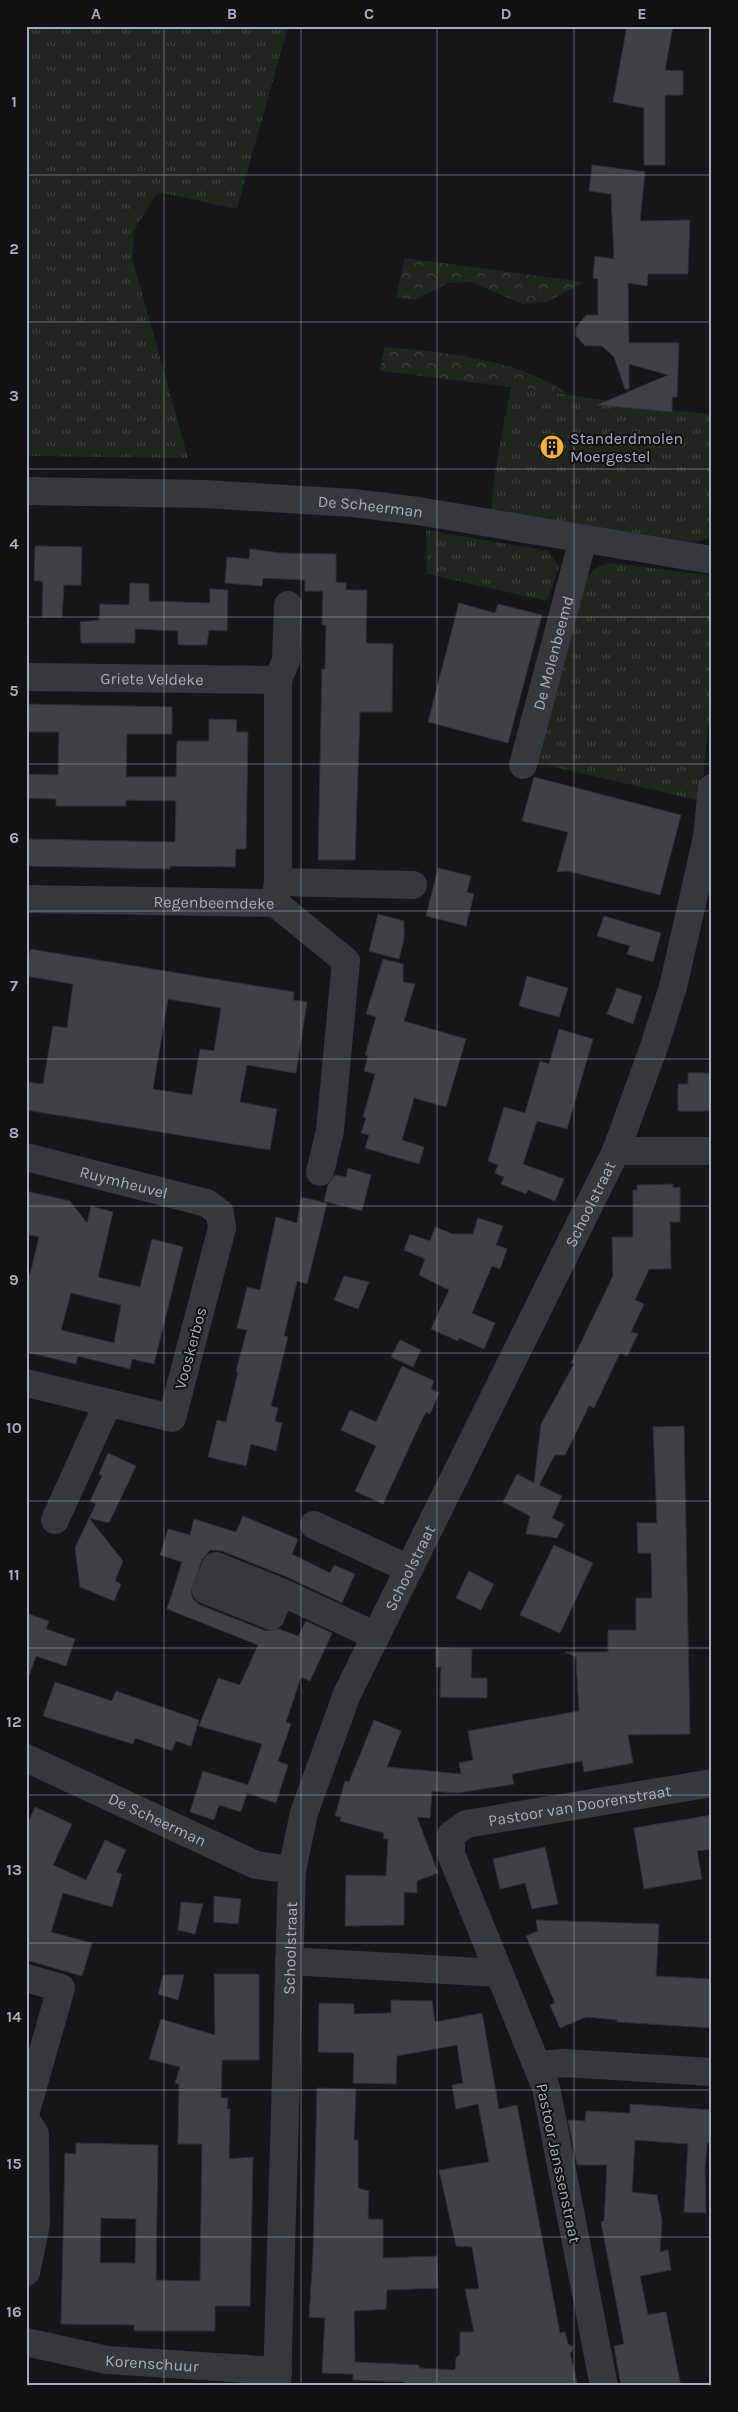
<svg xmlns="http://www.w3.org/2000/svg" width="738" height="2412" viewBox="0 0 738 2412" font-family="Karla,sans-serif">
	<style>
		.grass { fill: url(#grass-tufts) }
		.forest { fill: url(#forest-crowns) }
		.building { fill: #404145; stroke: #303034; fill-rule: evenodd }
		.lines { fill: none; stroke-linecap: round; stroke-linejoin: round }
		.minor { stroke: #37383d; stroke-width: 28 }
		.grid { fill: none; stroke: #a8adb8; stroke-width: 1; stroke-opacity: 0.55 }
		.labels { text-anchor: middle; stroke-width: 4; stroke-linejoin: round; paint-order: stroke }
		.poi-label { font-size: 16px; fill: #a8adb8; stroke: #111113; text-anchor: start }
		.street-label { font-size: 16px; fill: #a8adb8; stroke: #111113 }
		.neatline { fill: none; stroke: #a8adb8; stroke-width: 2 }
		.grid-label { font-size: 16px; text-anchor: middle; font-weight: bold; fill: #a8adb8 }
	</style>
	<defs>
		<pattern id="grass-tufts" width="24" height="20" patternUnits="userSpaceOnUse" patternTransform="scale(1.25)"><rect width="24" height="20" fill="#1e261f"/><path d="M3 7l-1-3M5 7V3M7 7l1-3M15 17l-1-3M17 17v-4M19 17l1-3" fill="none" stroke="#3c433d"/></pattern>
		<pattern id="forest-crowns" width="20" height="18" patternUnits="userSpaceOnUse" patternTransform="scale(1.25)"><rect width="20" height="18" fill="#1e261f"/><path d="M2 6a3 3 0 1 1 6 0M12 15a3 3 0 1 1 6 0" fill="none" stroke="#3c433d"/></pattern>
	</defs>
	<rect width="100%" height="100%" fill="#161618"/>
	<g class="grass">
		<path d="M26 26H288L237 209 158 192 134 230 132 258 188 458 26 456Z"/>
		<path d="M511 386C578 395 644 409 712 414V532L708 538 694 543 491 511 495 471Z"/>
		<path d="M426 530 548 551 559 567 547 601 427 574Z"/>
		<path d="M612 563 708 575 712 579 711 696 701 801 537 763 584 580 599 566Z"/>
	</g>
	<g class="forest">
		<path d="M405 258 584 282 547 302 522 304 472 282 447 283 416 300 396 297Z"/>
		<path d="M385 347C450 353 513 358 569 394L382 371 380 369Z"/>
	</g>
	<g class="building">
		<path d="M627 26H673L665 70 683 71V95H665V165H644V108L613 102Z"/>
		<path d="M592 165 645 172 640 221 690 220 688 274H648L647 286 628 283 629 343H679L677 397H672V412L597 405 668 375 629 364V389H625L614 357 602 346H585L576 336V328L586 315H598V279L593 278 595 256 614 259 611 194 589 191Z"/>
		<path d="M553 432 567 447 551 461 537 446Z"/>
		<path d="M35 546 82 547 81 585H64L62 617H42L43 581H34Z"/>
		<path d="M250 549 281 553 336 554V582L346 583V590H367L366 643 393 644 392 712H360L355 860H318L322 669H325L326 625H322L323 591H305V580L263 578 262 586 225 583 227 557 249 559Z"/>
		<path d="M130 583 149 584V601L210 603V589L228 590 227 631 209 630 207 645H178V631L135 629V643H81L80 622 99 620 100 604 129 605Z"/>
		<path d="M459 603 495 613 498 604 542 615 508 743 428 722Z"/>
		<path d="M26 704 172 707V734H127L126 777H176L177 741H209V719L237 720 236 732H248L246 849H236L235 867 170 866V869L26 866V839L175 842 176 801 126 800V806H56V799L26 798V774L58 775 59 732H26Z"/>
		<path d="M534 777 681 815 660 895 568 871 557 872 568 832 522 821Z"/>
		<path d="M438 868 471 876 467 892 474 894 466 926 426 916Z"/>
		<path d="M378 914 404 921V939L399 959 369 951Z"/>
		<path d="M604 916 661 933 653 962 627 954 630 946 597 936Z"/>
		<path d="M30 949 294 992 293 1000 307 1002 296 1073 247 1065 240 1102 277 1109 270 1150 26 1110V1082L43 1084 53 1026 67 1028 73 984 26 976ZM168 999 221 1008 214 1051 200 1049 192 1095 153 1089Z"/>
		<path d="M383 959 403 964V982L415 984 404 1021 466 1039 446 1107 414 1098 402 1140 424 1147 419 1164 365 1148 369 1135 361 1133 366 1118 363 1117 375 1074 364 1071 368 1056 365 1055 376 1017 366 1014Z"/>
		<path d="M527 976 568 988 559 1017 519 1006Z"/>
		<path d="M617 988 642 996 633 1024 607 1014Z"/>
		<path d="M559 1029 593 1039 567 1129 537 1121 523 1164 564 1179 555 1201 528 1190 526 1194 501 1184 504 1177 495 1173 498 1165 488 1161 504 1107 525 1113 540 1061 549 1064Z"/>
		<path d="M688 1073H712V1111H678V1084H688Z"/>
		<path d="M348 1168 371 1175 362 1211 324 1201 328 1185 335 1175 346 1177Z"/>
		<path d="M673 1184V1188L680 1187V1222H670L671 1269H649L635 1300 644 1304 631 1332 638 1334 627 1356 620 1353 594 1408 589 1406 565 1455H555L539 1485 562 1496 552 1518 564 1524 557 1538 526 1534 530 1516 503 1502 517 1474 534 1483 541 1424 574 1364 571 1363 613 1276 612 1237H633V1190H637V1185Z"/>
		<path d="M26 1191 70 1201 87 1223 91 1206 113 1212 98 1277 140 1287 152 1239 183 1247 154 1364 132 1359 130 1369 78 1356 76 1364 26 1352V1274H30L39 1237 26 1234ZM71 1293 121 1305 114 1343 61 1330Z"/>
		<path d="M301 1197 327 1203 307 1284 297 1281 284 1336 288 1337 271 1406 278 1408 275 1421 282 1423 276 1451 251 1444 246 1466 208 1457 217 1420 226 1422 238 1372 236 1371 247 1330 237 1328 247 1287 260 1290 276 1217 297 1223Z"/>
		<path d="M478 1218 503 1226 496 1245 507 1249 500 1269 492 1266 472 1313 495 1323 484 1349 459 1338 458 1341 431 1329 449 1290 419 1275 425 1259 404 1250 410 1234 430 1241 435 1227 453 1234H473Z"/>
		<path d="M344 1276 369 1282 358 1309 334 1300Z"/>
		<path d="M400 1340 421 1350 413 1367 391 1357Z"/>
		<path d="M402 1366 434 1381 431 1389 439 1393 430 1414 426 1412 419 1426 383 1504 355 1491 376 1446 341 1430 350 1410 376 1422Z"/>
		<path d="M684 1426 690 1734 628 1735 633 1763 584 1772 582 1761 512 1774 514 1784 458 1793 432 1791 430 1818 417 1817 438 1873 417 1881V1893L404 1892V1925L345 1926 346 1875 386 1876 388 1839H383L384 1833 340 1821 341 1817 335 1816 345 1781 349 1782 374 1720 401 1731 387 1767 461 1774 459 1763 473 1760 468 1731 579 1711 576 1657 565 1652H608V1630H636V1598H652L651 1553H638L637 1523H657L653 1427Z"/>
		<path d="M108 1453 136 1466 109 1523 89 1518 96 1504 90 1501 102 1476 99 1474Z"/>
		<path d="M243 1516 298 1539 292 1554 330 1573 334 1565 355 1574 342 1603 287 1577 222 1551 210 1550 202 1560 191 1592 193 1599 200 1605 266 1631 279 1629 298 1636 306 1621 332 1633 310 1681 301 1677 286 1722 291 1724 278 1761 288 1765 276 1803 247 1793 241 1812 219 1805 214 1820 190 1812 203 1771 248 1785 262 1744 199 1726 218 1678 240 1685 258 1645 167 1609 182 1562 160 1555 168 1529 190 1535 194 1519 236 1532Z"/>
		<path d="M89 1518 123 1561 115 1581 121 1584 114 1601 80 1587 75 1548Z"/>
		<path d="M554 1545 593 1563 560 1633 520 1615Z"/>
		<path d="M469 1571 494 1584 481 1610 456 1598Z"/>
		<path d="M26 1613 49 1621 46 1629 75 1639 66 1666 36 1656 29 1676H26Z"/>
		<path d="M436 1648 472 1649 471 1678H487V1698L440 1697 441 1667H436Z"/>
		<path d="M55 1682 112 1701 116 1691 199 1720 191 1746 176 1741 172 1751 135 1738 133 1744 43 1716Z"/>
		<path d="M35 1807 72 1824 53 1865 86 1880 105 1840 126 1850 116 1872 122 1874 112 1907 63 1893 51 1932 92 1943 82 1976 26 1960V1827Z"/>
		<path d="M712 1815V1849L697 1851 702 1879 644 1889 634 1828Z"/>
		<path d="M545 1847 558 1904 532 1909 525 1883 500 1889 493 1859Z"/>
		<path d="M214 1896 241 1899 238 1924 214 1922Z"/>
		<path d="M181 1902 203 1904 195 1934 178 1930Z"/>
		<path d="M536 1920 659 1924 656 1976 712 1979V2028L617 2022V2020L586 2017 560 2028 550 2005 555 2003 526 1936 538 1931Z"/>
		<path d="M214 1974H259V2060H222L221 2098H228L227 2109H230L229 2159 253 2157 250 2306H215V2331H134V2325L61 2324 65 2153 76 2154V2143L158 2145 156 2280 200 2281 202 2144H178L179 2084 175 2083 180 2067 149 2059 161 2019 215 2035ZM101 2218 136 2219 135 2263H100Z"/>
		<path d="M163 1975H184L178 2000 158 1994Z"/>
		<path d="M391 2000 432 2001 435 2022 482 2013 499 2109 517 2105 560 2333 565 2332 568 2344 574 2347 570 2354 578 2386H405V2382L353 2380V2374L322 2373 325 2318 309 2317 313 2254 317 2088 356 2089 354 2140H358V2188L369 2191 368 2219H383V2258L437 2256 438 2288 387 2290 386 2309 354 2311 355 2362 419 2365V2368L455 2370 456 2358 460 2354V2332H474L465 2289H479L472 2247 456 2246 439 2170 489 2162 478 2104 456 2109 452 2085 463 2083 457 2045 397 2056 396 2084 353 2083 354 2053 318 2052 319 2003 354 2004V2014L391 2013Z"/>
		<path d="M630 2104 712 2110V2143H707L705 2168 706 2213 684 2212 688 2144 635 2140 632 2192 657 2195 662 2221 660 2252 668 2250 671 2270 640 2276 648 2315 666 2312 681 2386H621L614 2346 624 2344 601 2222 604 2221 607 2165H577L568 2120 585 2121 586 2111 630 2113Z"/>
	</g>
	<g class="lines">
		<g class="minor">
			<path id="s1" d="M26 491 205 494 353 503 418 511 712 560"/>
			<path id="s2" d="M26 677 278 680V882L275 903"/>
			<path d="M278 680 286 660 288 605"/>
			<path id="s3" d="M523 765 583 539"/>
			<path d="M278 882 413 885"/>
			<path id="s4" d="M26 899 275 903 346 961 330 1131 320 1172"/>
			<path d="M616 1151H712"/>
			<path id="s5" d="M26 1157 207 1203 220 1213 222 1228 172 1418 26 1383"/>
			<path d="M55 1520 108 1403"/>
			<path d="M314 1525 409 1569"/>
			<path d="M281 1592 271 1616 206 1590 216 1566 281 1592 376 1636"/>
			<path id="s6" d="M26 1758 256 1865 292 1870"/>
			<path d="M289 1961 498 1973"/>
			<path d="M26 1978 61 1988 26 2111"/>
			<path d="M538 2065 565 2063 712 2072"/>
			<path d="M26 2120 35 2134 36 2225 26 2272"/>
			<path id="s7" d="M26 2342 107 2360 278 2371"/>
			<path id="s8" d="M277 2386 292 1870 304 1813 347 1694 616 1151 655 1044 673 987 707 837 712 788"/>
			<path id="s9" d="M604 2386 546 2088 451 1854V1835L466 1824 712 1783"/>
		</g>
	</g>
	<path class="grid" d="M164 26V2386M301 26V2386M437 26V2386M574 26V2386M26 175H712M26 322H712M26 469H712M26 617H712M26 764H712M26 911H712M26 1059H712M26 1206H712M26 1353H712M26 1501H712M26 1648H712M26 1795H712M26 1943H712M26 2090H712M26 2237H712"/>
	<defs>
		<symbol id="building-disc" viewBox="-11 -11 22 22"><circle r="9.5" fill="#f2b134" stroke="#111113"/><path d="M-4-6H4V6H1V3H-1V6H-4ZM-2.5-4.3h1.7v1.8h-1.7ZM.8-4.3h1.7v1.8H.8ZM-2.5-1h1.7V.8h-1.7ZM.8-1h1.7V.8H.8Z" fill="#111"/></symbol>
	</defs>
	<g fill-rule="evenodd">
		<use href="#building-disc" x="538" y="433" width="28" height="28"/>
	</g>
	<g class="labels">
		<g class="poi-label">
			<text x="570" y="444">Standerdmolen<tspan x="570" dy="18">Moergestel</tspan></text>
		</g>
		<g class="street-label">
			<text dy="6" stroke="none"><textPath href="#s1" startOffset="345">De Scheerman</textPath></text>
			<text dy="6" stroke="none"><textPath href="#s3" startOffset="116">De Molenbeemd</textPath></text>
			<text dy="6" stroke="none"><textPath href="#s2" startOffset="126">Griete Veldeke</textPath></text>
			<text dy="6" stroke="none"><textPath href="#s4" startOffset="188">Regenbeemdeke</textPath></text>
			<text dy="6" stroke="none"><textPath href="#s5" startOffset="101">Ruymheuvel</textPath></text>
			<text dy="6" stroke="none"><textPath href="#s8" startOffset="1248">Schoolstraat</textPath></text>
			<text transform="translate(190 1348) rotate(-75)" y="6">Vooskerbos</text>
			<text dy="6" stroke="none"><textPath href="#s8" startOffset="842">Schoolstraat</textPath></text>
			<text dy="6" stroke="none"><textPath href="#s9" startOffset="709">Pastoor van Doorenstraat</textPath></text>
			<text dy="6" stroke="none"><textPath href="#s6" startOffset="145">De Scheerman</textPath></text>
			<text dy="6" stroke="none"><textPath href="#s8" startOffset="438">Schoolstraat</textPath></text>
			<text transform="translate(559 2163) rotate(78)" y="6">Pastoor Janssenstraat</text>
			<text dy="6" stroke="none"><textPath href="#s7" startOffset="128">Korenschuur</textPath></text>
		</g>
	</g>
	<rect width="738" height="2412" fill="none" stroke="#111113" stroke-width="55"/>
	<rect x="28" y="28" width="682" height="2356" class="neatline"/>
	<g class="grid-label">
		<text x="96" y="19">A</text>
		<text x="232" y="19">B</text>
		<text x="369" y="19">C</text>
		<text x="506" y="19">D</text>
		<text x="642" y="19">E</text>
		<text x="14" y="107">1</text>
		<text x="14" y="254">2</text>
		<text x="14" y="401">3</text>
		<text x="14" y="549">4</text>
		<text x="14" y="696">5</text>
		<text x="14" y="843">6</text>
		<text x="14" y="991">7</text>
		<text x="14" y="1138">8</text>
		<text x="14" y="1285">9</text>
		<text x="14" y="1433">10</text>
		<text x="14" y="1580">11</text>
		<text x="14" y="1727">12</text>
		<text x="14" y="1875">13</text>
		<text x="14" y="2022">14</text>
		<text x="14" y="2169">15</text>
		<text x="14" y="2317">16</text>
	</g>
</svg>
